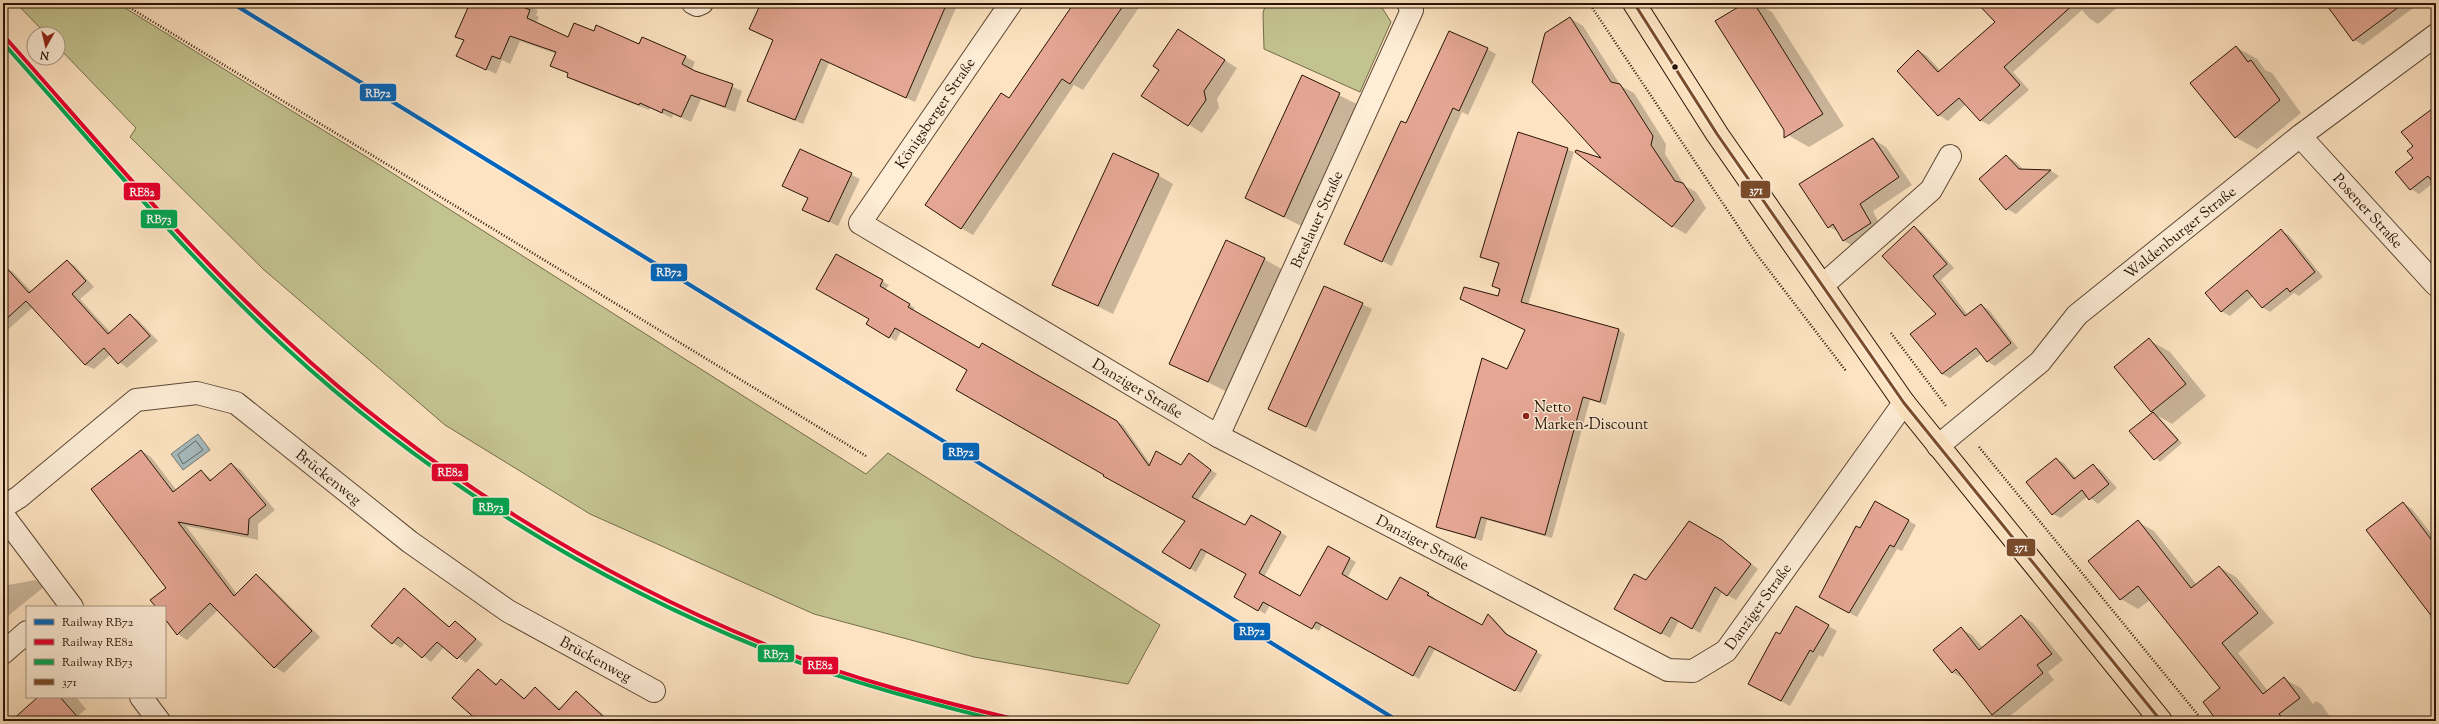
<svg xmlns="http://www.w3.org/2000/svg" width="2439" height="724" viewBox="0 0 2439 724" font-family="'Sorts Mill Goudy',serif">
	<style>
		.green { fill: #c3c390; stroke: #756c4a }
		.water { fill: #a5bbbe; stroke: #737874 }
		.shadow { fill: #0003 }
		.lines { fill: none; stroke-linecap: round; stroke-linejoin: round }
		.shore { stroke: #666862; stroke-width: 1 }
		.building { fill: #e5a794; stroke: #271405 }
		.minor-casing { stroke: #5c4834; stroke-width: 24 }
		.major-casing { stroke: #271405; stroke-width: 24 }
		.path { stroke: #271405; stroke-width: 2.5; stroke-dasharray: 1 2; stroke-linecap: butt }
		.minor { stroke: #feedd7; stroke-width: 22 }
		.major { stroke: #fde3c1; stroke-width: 22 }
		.bus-1-casing { stroke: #feedd7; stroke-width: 6 }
		.bus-1 { stroke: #7a4b2a; stroke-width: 3 }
		.rail-1-casing { stroke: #feedd7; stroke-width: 7 }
		.rail-2-casing { stroke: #feedd7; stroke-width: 7 }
		.rail-3-casing { stroke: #feedd7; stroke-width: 7 }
		.rail-1 { stroke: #0065bd; stroke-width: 4 }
		.rail-2 { stroke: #e4002b; stroke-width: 4 }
		.rail-3 { stroke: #00a651; stroke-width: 4 }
		.bus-dot { fill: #271405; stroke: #feedd7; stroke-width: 1.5 }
		.poi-dot { fill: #8f2418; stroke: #feedd7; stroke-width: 1.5 }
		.labels { text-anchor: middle; stroke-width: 3; stroke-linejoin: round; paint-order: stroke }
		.street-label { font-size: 15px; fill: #271405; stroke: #feedd7 }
		.poi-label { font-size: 15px; fill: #271405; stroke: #feedd7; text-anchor: start }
		.line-badge { stroke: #feedd7; stroke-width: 1.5 }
		.badge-label { font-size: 11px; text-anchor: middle; font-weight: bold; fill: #fff }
	</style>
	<rect width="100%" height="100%" fill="#fde3c1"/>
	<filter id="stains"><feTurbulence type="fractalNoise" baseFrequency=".005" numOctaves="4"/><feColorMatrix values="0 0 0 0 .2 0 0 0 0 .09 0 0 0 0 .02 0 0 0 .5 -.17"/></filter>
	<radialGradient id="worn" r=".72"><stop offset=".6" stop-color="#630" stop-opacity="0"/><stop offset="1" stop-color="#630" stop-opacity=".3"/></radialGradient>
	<g class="green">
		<path d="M16 3H117L378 164 866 474 888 453 1160 625 1128 684 974 657 814 614 590 514 445 425 263 269 130 137 136 128 58 47V34H46Z"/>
		<path d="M1266 3H1379L1391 22 1360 92 1264 49 1263 13Z"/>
	</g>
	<path class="water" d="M198 434 210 450 183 470 171 454Z"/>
	<g class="shadow">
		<path d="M465 3H534L532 7 538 11 536 15 539 17 536 23 569 38 594 33 686 57 695 62 692 69 742 91 735 112 701 99 691 122 673 114 672 118 650 108 649 110 578 82 568 76 569 74 552 65 557 54 520 41 510 64 502 60 496 74 458 56 465 41 457 36 468 10 466 9 468 4Z"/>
		<path d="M762 3H958L915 102 829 63 803 124 748 101 774 40 759 33Z"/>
		<path d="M1075 3H1142L1083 90 1074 85 973 235 961 228 1010 99Z"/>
		<path d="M1747 3H1756L1772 12 1844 126 1809 147 1788 135Z"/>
		<path d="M1989 3H2128L2124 7 2120 5 2098 24 2089 18 2082 10 2013 72 2029 90 1989 125 1980 120 1966 104 1948 121 1939 115 1899 71 1919 51 1927 56 1941 71 1996 22Z"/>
		<path d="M2326 3H2420L2363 45 2354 40Z"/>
		<path d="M1570 18 1583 26 1621 86 1634 93 1666 144 1665 154 1685 186 1696 192 1706 208 1686 234 1672 226 1604 160Z"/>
		<path d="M1178 30 1237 68 1217 99 1219 108 1202 133 1143 95 1160 69Z"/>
		<path d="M2236 47 2257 59 2265 70 2272 73 2301 113 2257 149 2235 137Z"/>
		<path d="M1487 49 1496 54 1468 115 1462 112 1392 266 1354 248 1407 125Z"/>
		<path d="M1302 77 1361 106 1305 228 1246 198Z"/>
		<path d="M2436 112V181L2419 194 2411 189 2414 147Z"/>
		<path d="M1519 133 1574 152 1528 305 1619 330 1625 334 1606 405 1590 400 1552 538 1487 520 1482 541 1437 527 1526 330 1499 297 1501 290 1493 286 1499 264 1481 256Z"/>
		<path d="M1873 139 1886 147 1912 185 1873 211 1883 231 1857 248 1844 241 1839 232 1829 227Z"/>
		<path d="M801 150 860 179 838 226 804 210 809 198Z"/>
		<path d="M2007 156 2016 162 2024 170 2051 171 2059 176 2016 214 2007 209 1980 179Z"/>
		<path d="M1158 175 1173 184 1113 314 1053 284Z"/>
		<path d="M1914 227 1922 232 1954 268 1941 280 1968 315 1981 305 1989 310 2018 348 1995 366 1987 361 1981 354 1950 378 1942 374 1937 315Z"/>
		<path d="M2281 231 2289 235 2323 277 2299 296 2294 293 2270 312 2262 307 2253 296 2230 316 2221 311Z"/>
		<path d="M836 255 889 285 885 290 915 308 913 311 980 349 982 344 1123 425 1151 465 1181 466 1195 458 1217 474 1197 501 1246 527 1251 517 1287 536 1264 577 1301 597 1328 547 1356 562 1347 578 1388 601 1400 578 1434 597 1433 599 1482 627 1489 615 1494 619 1511 638 1542 655 1521 693 1435 649 1419 679 1322 625 1319 631 1270 605 1265 614 1259 610 1235 596 1247 574 1207 552 1196 572 1164 552 1186 520 1105 474 968 370 901 331 896 341 867 324 870 319Z"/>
		<path d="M1264 259 1285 271 1229 393 1170 363Z"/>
		<path d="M67 261 75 266 94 287 80 299 111 333 130 315 138 320 158 341 127 368 110 355 94 369 85 365 33 307 3 334V269L5 267 13 272 32 292Z"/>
		<path d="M1325 287 1372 309 1316 432 1269 409Z"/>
		<path d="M2149 340 2170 352 2206 396 2172 424 2158 416 2182 443 2160 462 2130 432 2153 413 2151 412Z"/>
		<path d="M142 451 151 457 177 491 201 471 213 480 232 464 241 470 275 510 258 524V540L186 526 237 594 256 575 265 581 320 637 284 673 275 667 218 610 187 640 178 634 165 617V607H157L167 588Z"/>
		<path d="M2056 459 2064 463 2076 478 2093 466 2101 470 2117 488 2098 504 2088 496 2061 518 2053 514Z"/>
		<path d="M1875 502 1916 525 1902 551 1897 549 1857 617 1828 601 1860 529Z"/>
		<path d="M2403 503 2412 509 2436 540V626L2429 617 2432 615Z"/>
		<path d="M2138 522 2154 531 2197 585 2219 567 2236 577 2274 623 2238 653 2268 691 2284 679 2301 688 2313 704 2316 701 2321 704 2333 721H2220L2222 688 2150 600 2138 609 2121 599 2090 561Z"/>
		<path d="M1690 523 1730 546 1758 569 1736 600 1722 592 1700 633 1679 621 1670 638 1624 613Z"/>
		<path d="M35 580 45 586 3 620V586Z"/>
		<path d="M404 590 450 627 455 622 483 644 466 663 444 647 431 662 406 642 401 648 393 643 373 626Z"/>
		<path d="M1796 608 1837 631 1823 657 1819 655 1790 706 1759 689 1780 635Z"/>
		<path d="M2022 616 2033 623 2063 660 2048 672 2054 680 2004 721 1992 714 1964 679 1952 672 1961 629 1972 635 1983 648Z"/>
		<path d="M3 621 8 627 3 631Z"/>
		<path d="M478 670 498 685 501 681 510 686 525 699 535 688 558 707 562 708 576 692 611 721H479Z"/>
		<path d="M40 697H76L86 709 79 715 85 721H22Z"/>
	</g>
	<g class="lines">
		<path class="shore" d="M196 441 203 450 183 464 178 455Z"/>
	</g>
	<g class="building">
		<path d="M470 3H514L530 10 527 18 568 37 574 23 594 31 596 25 639 44 642 37 686 56 682 64 695 71 733 84 725 107 691 95 681 117 663 109 662 113 640 103 639 105 567 77 568 73 550 66 556 52 510 36 500 59 492 56 486 70 456 56 464 40 455 37Z"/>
		<path d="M761 3H947L906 98 821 59 795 120 747 101 773 40 749 29Z"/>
		<path d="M1074 3H1125L1070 84 1062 79 961 229 925 205 1001 93 1009 98Z"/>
		<path d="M1745 3H1754L1823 114 1784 138V130L1715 21Z"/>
		<path d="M1977 3H2075L2004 67 2020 85 1980 121 1959 98 1938 116 1897 71 1918 50 1938 72 1995 22Z"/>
		<path d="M2325 3H2404L2353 41Z"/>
		<path d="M1570 17 1611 82 1620 84 1653 136 1651 145 1675 181 1683 183 1694 200 1672 227 1575 152 1576 150 1601 158 1532 82 1545 33Z"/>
		<path d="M1178 29 1225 60 1204 91 1206 100 1188 126 1141 96 1159 70 1153 66Z"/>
		<path d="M1449 31 1488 48 1459 111 1453 108 1382 262 1344 244 1401 121 1406 123Z"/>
		<path d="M2236 46 2248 62 2251 60 2280 100 2235 138 2190 83Z"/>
		<path d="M1302 75 1340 93 1284 217 1245 198Z"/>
		<path d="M2436 106V186L2428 176 2410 190 2395 172 2413 158 2407 151 2413 146 2401 132Z"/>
		<path d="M1518 132 1568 148 1521 302 1619 329 1600 402 1583 397 1545 535 1481 517 1475 538 1436 527 1482 358 1507 369 1525 330 1460 299 1464 287 1498 296 1500 289 1492 286 1499 263 1480 257Z"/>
		<path d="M1873 138 1899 177 1860 204 1871 223 1843 241 1833 224 1828 228 1799 184Z"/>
		<path d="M800 149 852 173 829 222 802 210 808 198 782 186Z"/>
		<path d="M1113 153 1159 174 1098 306 1052 285Z"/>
		<path d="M2006 155 2019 169 2051 170 2006 210 1979 179Z"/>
		<path d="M1914 226 1947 264 1933 276 1965 316 1981 304 2011 343 1987 362 1976 348 1942 374 1910 334 1936 314 1882 256Z"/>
		<path d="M2281 229 2315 272 2290 292 2287 288 2262 308 2247 290 2221 312 2205 293Z"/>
		<path d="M1226 240 1265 258 1208 382 1169 364Z"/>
		<path d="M836 254 883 280 880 286 910 304 908 307 979 348 982 343 1117 421 1149 466 1156 451 1181 465 1189 453 1211 470 1192 497 1245 525 1251 515 1281 532 1259 573 1300 596 1328 546 1350 558 1342 574 1387 600 1400 577 1429 593 1427 595 1482 625 1488 614 1506 634 1537 651 1515 691 1429 646 1413 676 1316 622 1312 629 1263 602 1258 611 1234 597 1246 574 1201 549 1190 569 1162 552 1185 521 1103 476 1104 475 956 390 967 370 895 328 889 338 866 324 869 319 816 289Z"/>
		<path d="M67 260 86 281 72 294 108 334 130 314 150 336 118 364 104 348 85 365 26 301 3 322V264L29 293Z"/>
		<path d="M1324 286 1363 303 1306 427 1268 409Z"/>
		<path d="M2149 338 2186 384 2151 412 2114 367Z"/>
		<path d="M2153 412 2178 440 2154 460 2129 431Z"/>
		<path d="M141 450 173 492 201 470 210 481 231 463 266 505 249 519 248 535 178 522 234 596 256 574 312 631 274 668 210 603 177 635 165 619V607H156L150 600 166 588 91 489Z"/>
		<path d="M2056 458 2074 479 2093 464 2109 484 2089 500 2082 490 2052 515 2026 482Z"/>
		<path d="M1875 501 1909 520 1894 547 1890 545 1849 613 1819 597 1856 526 1860 528Z"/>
		<path d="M2403 502 2436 546V622L2366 530Z"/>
		<path d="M2138 520 2191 588 2219 566 2258 613 2222 643 2263 694 2284 677 2300 698 2279 714 2285 721H2217L2203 702 2220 688 2138 586 2120 600 2088 561Z"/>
		<path d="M1689 521 1722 540 1751 564 1727 596 1715 587 1692 629 1671 617 1661 634 1614 609 1634 574 1646 580Z"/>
		<path d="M404 588 449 627 455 621 476 639 457 659 437 642 422 658 398 637 392 644 371 626Z"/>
		<path d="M1796 606 1829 625 1813 652 1810 650 1781 701 1748 684 1776 632 1780 634Z"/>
		<path d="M2021 615 2052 654 2037 665 2043 673 1992 715 1956 669 1952 673 1933 650 1961 627 1979 650Z"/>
		<path d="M478 669 496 685 501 679 524 699 535 687 559 710 576 691 608 721H478L452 698Z"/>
		<path d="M38 697H60L81 721H11Z"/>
	</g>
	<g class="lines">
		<defs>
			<g id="minor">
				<path d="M693 3 697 5 702 3"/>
				<path id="s1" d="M1011 3 860 223 1218 436 1668 670 1693 671 1726 651 1904 403"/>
				<path id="s2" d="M2300 136 2436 285"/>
				<path d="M1823 285 1931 190 1950 156"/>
				<path id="s3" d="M1218 436 1412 10 1408 3"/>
				<path id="s4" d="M1938 446 2040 362 2077 315 2300 136 2436 35"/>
				<path id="s5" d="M3 507 19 497 136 400 197 393 236 403 410 542 508 611 654 691"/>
				<path d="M3 515 72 607"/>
				<path d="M3 653 27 632"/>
				<path d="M141 697 159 721"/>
			</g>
			<path id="major" d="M1634 3 1717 134 1904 403 2161 721"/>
		</defs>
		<use href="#minor" class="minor-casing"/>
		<use href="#major" class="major-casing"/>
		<g class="path">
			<path d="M122 3 866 456"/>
			<path d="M1589 3 1758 256 1846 371"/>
			<path d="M1891 333 1946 406"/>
			<path d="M1979 447 2203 721"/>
			<path d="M186 717 189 721"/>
		</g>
		<use href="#minor" class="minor"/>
		<use href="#major" class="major"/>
		<defs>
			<path id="bus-1" d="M1634 3 1717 134 1904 403 2161 721"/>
		</defs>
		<use href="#bus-1" class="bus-1-casing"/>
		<use href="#bus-1" class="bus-1"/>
		<defs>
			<path id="rail-1" d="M232 3 1398 721"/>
			<path id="rail-2" d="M3 35C95 138 184 246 286 340 426 471 596 576 774 648 854 680 938 701 1022 721"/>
			<path id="rail-3" d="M3 43C95 145 183 253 285 347 426 477 596 584 776 654 849 682 925 702 1001 721"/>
		</defs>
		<use href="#rail-1" class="rail-1-casing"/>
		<use href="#rail-2" class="rail-2-casing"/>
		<use href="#rail-3" class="rail-3-casing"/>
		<use href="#rail-1" class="rail-1"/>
		<use href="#rail-2" class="rail-2"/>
		<use href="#rail-3" class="rail-3"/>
	</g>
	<circle class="bus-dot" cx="1675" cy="67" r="3.5"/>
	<circle class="poi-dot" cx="1526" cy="416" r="4"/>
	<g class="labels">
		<g class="street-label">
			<text transform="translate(935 113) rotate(-56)" y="5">Königsberger Straße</text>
			<text dy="5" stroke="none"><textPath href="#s2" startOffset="101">Posener Straße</textPath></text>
			<text dy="5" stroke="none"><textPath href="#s3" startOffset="238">Breslauer Straße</textPath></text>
			<text dy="5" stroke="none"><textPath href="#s4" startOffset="324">Waldenburger Straße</textPath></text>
			<text dy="5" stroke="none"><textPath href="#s1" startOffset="590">Danziger Straße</textPath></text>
			<text dy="5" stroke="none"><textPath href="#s5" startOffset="391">Brückenweg</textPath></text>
			<text dy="5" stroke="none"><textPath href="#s1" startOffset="914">Danziger Straße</textPath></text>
			<text dy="5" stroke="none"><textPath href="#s1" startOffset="1309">Danziger Straße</textPath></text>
			<text dy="5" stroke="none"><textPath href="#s5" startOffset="715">Brückenweg</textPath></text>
		</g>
		<g class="poi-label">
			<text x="1534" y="412">Netto<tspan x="1534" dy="17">Marken-Discount</tspan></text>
		</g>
	</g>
	<g class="line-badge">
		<rect x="359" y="83" width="38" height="19" rx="4" fill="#0065bd"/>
		<rect x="1740" y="180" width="31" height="19" rx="4" fill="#7a4b2a"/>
		<rect x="123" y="182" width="38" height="19" rx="4" fill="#e4002b"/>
		<rect x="140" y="209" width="38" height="20" rx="4" fill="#00a651"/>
		<rect x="650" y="263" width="38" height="19" rx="4" fill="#0065bd"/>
		<rect x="942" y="442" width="38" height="19" rx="4" fill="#0065bd"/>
		<rect x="431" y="463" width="38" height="19" rx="4" fill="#e4002b"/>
		<rect x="472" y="497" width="38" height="19" rx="4" fill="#00a651"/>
		<rect x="2006" y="538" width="30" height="19" rx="4" fill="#7a4b2a"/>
		<rect x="1233" y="622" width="38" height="19" rx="4" fill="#0065bd"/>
		<rect x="757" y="644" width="38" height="19" rx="4" fill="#00a651"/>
		<rect x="802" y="656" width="37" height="19" rx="4" fill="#e4002b"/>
	</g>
	<g class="badge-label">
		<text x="378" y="97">RB72</text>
		<text x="1756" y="194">371</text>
		<text x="142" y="196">RE82</text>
		<text x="159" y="223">RB73</text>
		<text x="669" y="276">RB72</text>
		<text x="961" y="456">RB72</text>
		<text x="450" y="476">RE82</text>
		<text x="491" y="511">RB73</text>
		<text x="2021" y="551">371</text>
		<text x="1252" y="635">RB72</text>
		<text x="776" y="658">RB73</text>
		<text x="820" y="669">RE82</text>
	</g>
	<rect width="2439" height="724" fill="none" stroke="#fde3c1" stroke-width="16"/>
	<rect x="4" y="4" width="2431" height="716" fill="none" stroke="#271405" stroke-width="2"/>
	<rect x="8" y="8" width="2423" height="708" fill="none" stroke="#271405"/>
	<rect x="26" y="606" width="140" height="92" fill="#feedd7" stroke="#a89683"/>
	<rect x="34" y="619" width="20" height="6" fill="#0065bd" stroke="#a89683"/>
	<text x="62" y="626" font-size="12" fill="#271405">Railway RB72</text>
	<rect x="34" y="639" width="20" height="6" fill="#e4002b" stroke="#a89683"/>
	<text x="62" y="646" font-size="12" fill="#271405">Railway RE82</text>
	<rect x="34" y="659" width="20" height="6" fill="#00a651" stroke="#a89683"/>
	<text x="62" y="666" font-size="12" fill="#271405">Railway RB73</text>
	<rect x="34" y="679" width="20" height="6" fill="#7a4b2a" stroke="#a89683"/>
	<text x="62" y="686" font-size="12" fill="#271405">371</text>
	<g transform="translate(46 46) rotate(188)"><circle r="19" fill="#feedd7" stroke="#a89683"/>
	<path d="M0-3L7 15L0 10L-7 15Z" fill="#8f2418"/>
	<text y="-6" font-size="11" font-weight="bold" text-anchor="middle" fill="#271405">N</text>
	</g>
	<rect width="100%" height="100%" filter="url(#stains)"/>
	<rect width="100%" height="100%" fill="url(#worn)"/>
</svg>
